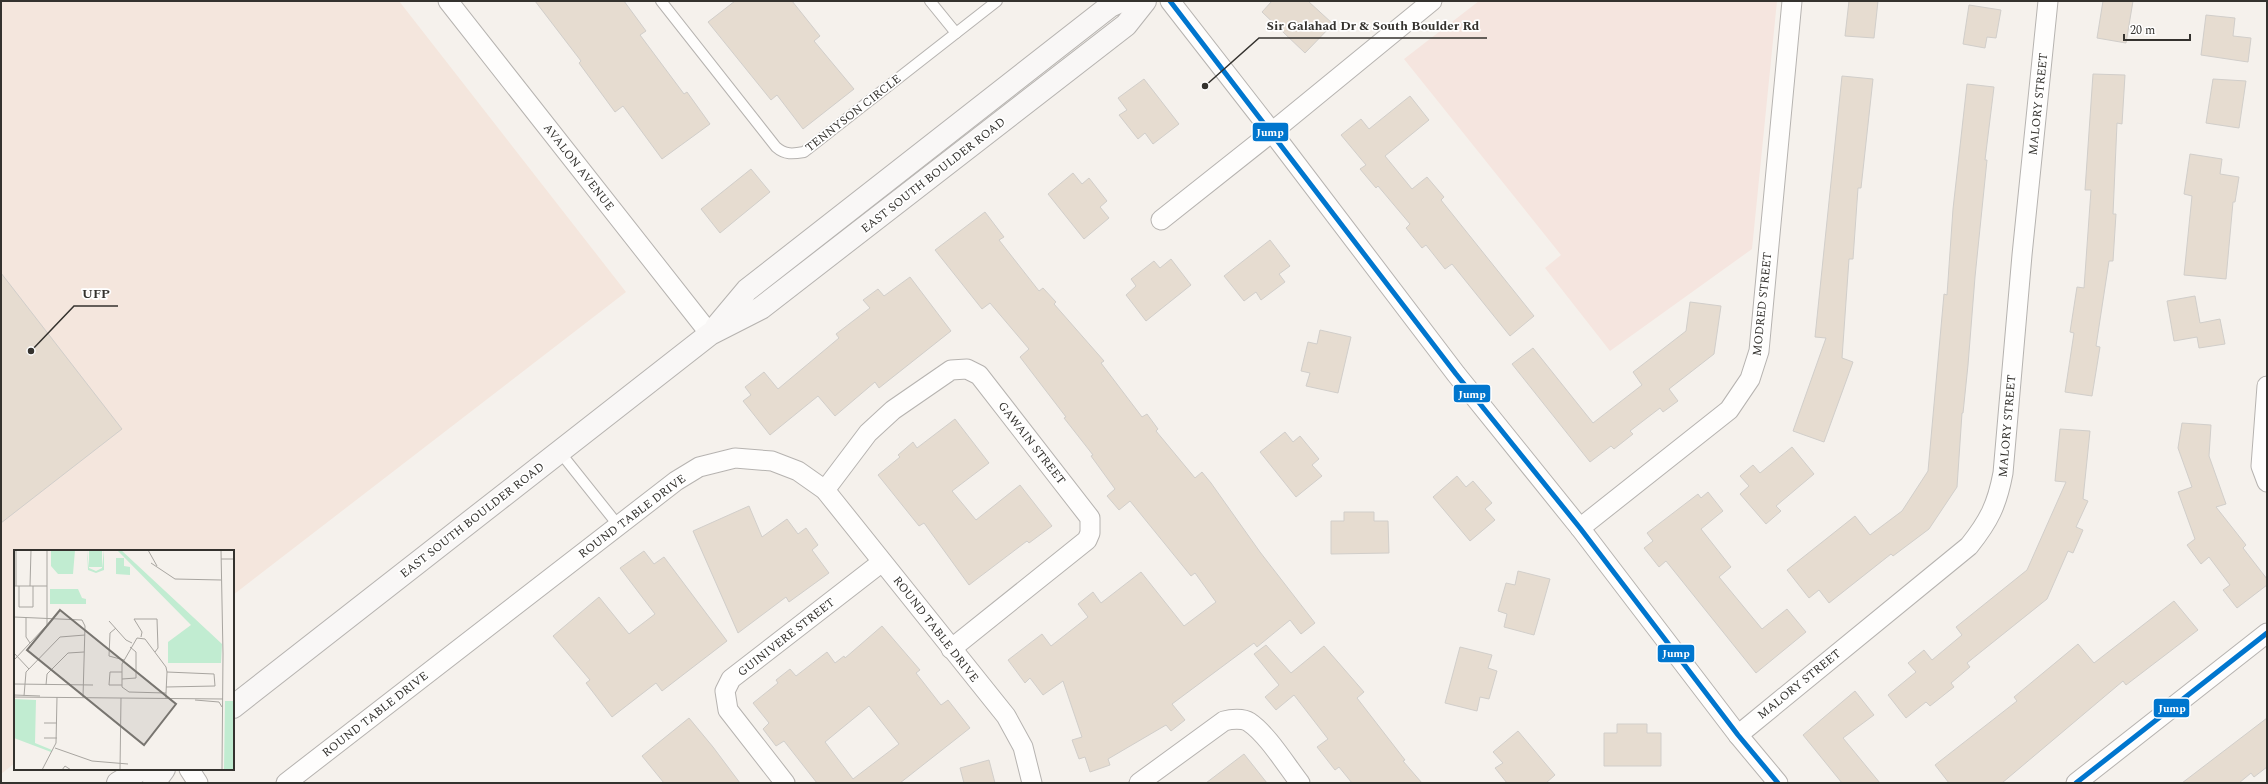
<svg xmlns="http://www.w3.org/2000/svg" width="2268" height="784" viewBox="0 0 2268 784" font-family="Spectral,serif">
	<style>
		.industrial { fill: #f4e6dd }
		.education { fill: #f5e5df }
		.building { fill: #e6dcd0; stroke: #d1ceca; fill-rule: evenodd }
		.lines { fill: none; stroke-linecap: round; stroke-linejoin: round }
		.lane-casing { stroke: #b6b3b0; stroke-width: 12 }
		.street-casing { stroke: #b6b3b0; stroke-width: 21 }
		.secondary-casing { stroke: #b6b3b0; stroke-width: 24 }
		.lane { stroke: #fefdfc; stroke-width: 10 }
		.street { stroke: #fefdfc; stroke-width: 19 }
		.secondary { stroke: #f9f7f6; stroke-width: 22 }
		.bus-1-casing { stroke: #fff; stroke-width: 8 }
		.bus-1 { stroke: #0076ce; stroke-width: 5 }
		.labels { text-anchor: middle; stroke-width: 3.5; stroke-linejoin: round; paint-order: stroke }
		.street-label { font-size: 12px; fill: #34322e; stroke: #fff }
		.inset-road { fill: none; stroke: #a8a5a0; stroke-width: 1 }
		.view { fill: #787570; fill-opacity: 0.15; stroke: #787570; stroke-width: 2 }
		.inset-edge { fill: none; stroke: #34322e; stroke-width: 2 }
		.leader { fill: none; stroke: #34322e; stroke-width: 1.5 }
		.callout-dot { fill: #34322e; stroke: #fff; stroke-width: 1.5 }
		.callout-label { font-size: 13px; text-anchor: middle; font-weight: bold; fill: #34322e; stroke: #fff; stroke-width: 3.5; stroke-linejoin: round; paint-order: stroke }
		.line-badge { stroke: #fff; stroke-width: 1.5 }
		.badge-label { font-size: 11px; text-anchor: middle; font-weight: bold; fill: #fff }
	</style>
	<rect width="100%" height="100%" fill="#f5f1ec"/>
	<path class="industrial" d="M1 1H399L626 292 233 595V551H15V763L1 774Z"/>
	<path class="education" d="M1479 1H1777L1752 249 1610 351 1545 268 1561 255 1404 59Z"/>
	<g class="building">
		<path d="M535 1H624L646 31 640 35 684 94 687 92 710 124 662 159 623 106 615 112 579 63 581 61Z"/>
		<path d="M735 1H792L820 36 814 41 854 89 803 129 777 95 771 100 708 22Z"/>
		<path d="M1272 1H1308L1333 24 1305 53 1262 12Z"/>
		<path d="M1849 1H1878L1874 38 1845 36Z"/>
		<path d="M2103 1H2133L2126 43 2097 38Z"/>
		<path d="M1969 5 2001 10 1996 38 1987 37 1985 48 1963 44Z"/>
		<path d="M2206 15 2235 18 2233 36 2251 38 2248 62 2201 55Z"/>
		<path d="M2093 74 2125 75 2122 124 2117 123 2113 214H2116L2113 261H2109L2096 346 2100 347 2092 396 2065 392 2074 333 2070 332 2077 287 2084 288 2091 190H2085Z"/>
		<path d="M1842 76 1873 79 1861 188H1858L1853 259H1849L1842 358 1853 362 1824 442 1793 431 1826 338 1815 337Z"/>
		<path d="M1144 79 1179 124 1153 144 1145 133 1138 139 1119 115 1127 110 1118 98Z"/>
		<path d="M2213 79 2246 81 2239 128 2206 123Z"/>
		<path d="M1967 84 1994 87 1985 160H1987L1975 277 1968 365 1963 413H1962L1957 487 1929 529 1893 556 1891 554 1829 603 1819 590 1809 598 1787 570 1855 516 1870 535 1902 511 1928 471 1944 294 1947 295 1953 209Z"/>
		<path d="M1410 96 1429 120 1385 156 1412 189 1427 177 1444 197 1441 200 1534 316 1510 336 1452 264 1445 269 1426 245 1422 248 1406 228 1410 224 1378 186 1376 188 1360 169 1366 165 1341 135 1361 119 1369 129Z"/>
		<path d="M2190 154 2222 159 2220 174 2239 177 2235 202H2233L2226 279 2184 275 2192 196 2184 194Z"/>
		<path d="M751 169 770 192 720 233 701 209Z"/>
		<path d="M1073 173 1082 184 1089 178 1107 201 1100 207 1109 218 1084 239 1048 194Z"/>
		<path d="M985 212 1004 237 999 240 1039 291 1043 288 1056 302 1054 304 1104 361 1101 363 1142 417 1147 414 1158 429 1156 431 1195 478 1202 472 1211 483 1260 552 1315 623 1301 634 1290 620 1257 647 1254 643 1172 704 1185 720 1171 731 1166 725 1108 759 1110 765 1090 772 1085 757 1079 759 1072 740 1082 737 1063 681 1043 695 1030 678 1025 683 1008 660 1042 634 1051 646 1088 617 1078 604 1093 592 1101 603 1141 572 1184 626 1216 602 1195 573 1191 576 1130 501 1119 510 1107 496 1115 489 1091 456 1093 455 1064 418 1066 417 1020 357 1029 349 990 303 982 309 935 250Z"/>
		<path d="M1270 240 1290 266 1279 274 1285 282 1261 300 1256 292 1244 301 1224 276Z"/>
		<path d="M1171 259 1191 285 1146 321 1126 295 1136 286 1131 279 1154 261 1160 268Z"/>
		<path d="M1 273 122 429 1 523Z"/>
		<path d="M910 277 951 331 879 388 875 382 835 416 818 396 770 435 743 401 751 395 745 387 764 372 778 389 839 338 836 334 870 308 863 300 878 289 884 296Z"/>
		<path d="M2195 296 2200 323 2220 319 2225 344 2199 348 2197 337 2174 341 2167 301Z"/>
		<path d="M1690 302 1721 306 1714 354 1669 389 1678 401 1663 412 1660 408 1630 431 1633 434 1614 449 1611 446 1590 462 1512 364 1533 348 1593 423 1642 385 1633 372 1686 331Z"/>
		<path d="M1320 330 1351 337 1338 393 1306 386 1310 373 1301 371 1308 342 1317 344Z"/>
		<path d="M955 419 989 463 952 491 976 520 1020 485 1052 526 1029 543 1027 541 969 585 924 523 919 526 878 475 900 457 898 455 913 442 917 448Z"/>
		<path d="M2182 423 2211 425 2209 456 2226 504 2216 507 2246 545 2243 548 2267 579V585L2237 608 2223 590 2230 585 2209 557 2201 564 2187 545 2195 539 2178 492 2192 487 2178 448Z"/>
		<path d="M2060 429 2090 431 2083 499 2088 501 2076 527 2083 530 2073 553 2068 551 2047 599 1967 663 1970 667 1951 683 1954 687 1930 706 1926 702 1906 718 1888 695 1916 672 1908 663 1924 650 1932 660 1962 635 1956 627 2027 570 2066 482 2055 481Z"/>
		<path d="M1285 432 1293 442 1300 436 1319 459 1312 465 1322 476 1296 497 1260 452Z"/>
		<path d="M1792 447 1814 474 1776 506 1781 511 1766 524 1740 494 1749 486 1740 476 1753 465 1760 473Z"/>
		<path d="M1457 476 1466 487 1473 481 1492 503 1485 509 1495 520 1470 541 1433 497Z"/>
		<path d="M1708 492 1723 511 1701 529 1731 567 1719 577 1762 629 1787 609 1806 632 1756 673 1666 561 1659 567 1644 548 1653 541 1647 533 1698 494 1701 498Z"/>
		<path d="M749 506 762 537 787 519 798 534 806 528 818 545 812 550 829 573 789 602 786 597 738 633 693 531Z"/>
		<path d="M1344 512H1374V521H1388L1389 553 1331 554V521H1344Z"/>
		<path d="M644 551 654 564 664 557 727 641 662 691 656 683 612 717 586 683 590 680 553 636 599 597 629 634 655 614 620 568Z"/>
		<path d="M1518 571 1550 579 1534 635 1504 627 1507 614 1498 611 1506 583 1515 585Z"/>
		<path d="M2174 601 2198 630 2126 685 2123 681 2002 783H1949L1935 765 2017 701 2014 697 2078 644 2094 663Z"/>
		<path d="M882 626 920 670 916 673 941 705 948 700 970 728 900 783H817L784 741 776 746 763 729 769 723 753 703 778 683 776 680 790 669 796 676 827 652 835 663 844 656 845 658ZM869 706 899 744 853 779 825 742Z"/>
		<path d="M1266 645 1291 673 1324 646 1364 692 1357 698 1405 760 1403 761 1422 783H1352L1339 767 1335 770 1317 747 1328 739 1294 695 1276 710 1265 697 1279 685 1254 654Z"/>
		<path d="M1460 647 1492 655 1488 668 1497 671 1489 699 1480 697 1477 711 1445 703Z"/>
		<path d="M1855 691 1874 715 1843 738 1880 783H1842L1803 735Z"/>
		<path d="M689 718 713 747 740 783H664L642 756Z"/>
		<path d="M2267 718V767L2254 777 2251 773 2239 783H2182Z"/>
		<path d="M1617 724H1647V733H1661V766H1604V733H1617Z"/>
		<path d="M1518 731 1555 775 1546 783H1507L1495 768 1503 763 1493 752Z"/>
		<path d="M1244 754 1267 783H1206Z"/>
		<path d="M989 760 995 783H964L960 768Z"/>
	</g>
	<g class="lines">
		<defs>
			<g id="lane">
				<path d="M661 1 776 147C785 155 793 154 804 152L997 1"/>
				<path d="M930 1 956 33"/>
				<path d="M559 451 618 525"/>
			</g>
			<g id="street">
				<path d="M448 1 710 334"/>
				<path d="M1170 1 1272 132 1456 374 1580 528 1738 735 1778 783"/>
				<path d="M1161 220 1272 132 1432 1"/>
				<path d="M2267 386 2261 466 2267 482"/>
				<path d="M825 490 868 433 893 410 951 370 967 369 979 375 1090 518V533L1087 540 951 649"/>
				<path d="M1580 528 1729 410 1750 379 1759 351 1792 1"/>
				<path d="M1738 735 1969 546C1989 521 1997 505 2003 473L2022 255 2048 1"/>
				<path d="M189 769 198 783"/>
				<path d="M286 783 676 481 699 467 735 458 772 461 798 471 825 490 1006 716 1023 747 1032 783"/>
				<path d="M785 783 728 710 725 691 731 679 882 562"/>
				<path d="M1139 783 1224 721C1231 719 1243 718 1249 722 1267 734 1286 765 1300 783"/>
				<path d="M2076 783 2267 633"/>
			</g>
			<g id="secondary">
				<path d="M716 327 747 290 1110 6 1121 1"/>
				<path d="M233 707 710 334 761 308 1126 25 1145 1"/>
				<path d="M118 783 142 769"/>
				<path d="M154 783 164 769"/>
			</g>
		</defs>
		<use href="#lane" class="lane-casing"/>
		<use href="#street" class="street-casing"/>
		<use href="#secondary" class="secondary-casing"/>
		<use href="#lane" class="lane"/>
		<use href="#street" class="street"/>
		<use href="#secondary" class="secondary"/>
		<defs>
			<g id="bus-1">
				<path d="M1170 1 1456 374 1580 528 1738 735 1778 783"/>
				<path d="M2076 783 2267 633"/>
			</g>
		</defs>
		<use href="#bus-1" class="bus-1-casing"/>
		<use href="#bus-1" class="bus-1"/>
	</g>
	<g class="labels">
		<g class="street-label">
			<text transform="translate(2038 104) rotate(-84)" y="4">MALORY STREET</text>
			<text transform="translate(853 113) rotate(-38)" y="4">TENNYSON CIRCLE</text>
			<text transform="translate(579 167) rotate(52)" y="4">AVALON AVENUE</text>
			<text transform="translate(933 175) rotate(-38)" y="4">EAST SOUTH BOULDER ROAD</text>
			<text transform="translate(1762 304) rotate(-84)" y="4">MODRED STREET</text>
			<text transform="translate(2007 426) rotate(-85)" y="4">MALORY STREET</text>
			<text transform="translate(1032 443) rotate(52)" y="4">GAWAIN STREET</text>
			<text transform="translate(632 516) rotate(-37)" y="4">ROUND TABLE DRIVE</text>
			<text transform="translate(472 520) rotate(-38)" y="4">EAST SOUTH BOULDER ROAD</text>
			<text transform="translate(936 629) rotate(52)" y="4">ROUND TABLE DRIVE</text>
			<text transform="translate(786 637) rotate(-38)" y="4">GUINIVERE STREET</text>
			<text transform="translate(1799 684) rotate(-39)" y="4">MALORY STREET</text>
			<text transform="translate(375 714) rotate(-38)" y="4">ROUND TABLE DRIVE</text>
		</g>
	</g>
	<g transform="translate(14 550)">
		<rect width="220" height="220" fill="#f5f1ec"/>
		<path d="M73 0 75 18 82 21 88 18 90 0V20L82 23 74 20ZM75 0H88V17H75ZM103 0H107L208 94 207 113H154V92L177 75ZM37 1 61 0 59 24H44L37 16ZM102 8H110V16L116 17V25L102 24ZM36 39H64L68 48 72 49V54H36ZM0 149 22 150 21 193 38 200 37 202 0 188ZM211 151H220V220H210Z" fill="#c1ecd1"/>
		<path class="inset-road" d="M134 0 143 16M207 0 209 104 208 220M207 9H220M137 13 161 29 207 30M0 36H33M2 36V0M5 36V57H19V36M16 36 17 0M0 67 68 70 71 76 69 147M12 67V87L16 93M95 71 112 90 118 93M102 78 96 83 95 106 110 110M127 87 128 82 120 69H143L144 98 141 102M0 103 15 119M0 110 33 75V0M108 129 122 128V102L116 97M0 134 79 135M32 135 33 124 54 103 70 102M108 135H95L96 122H108M152 137 201 136 200 124 153 122M0 145 26 146M10 146 12 122 46 87 71 85M0 147 209 149M152 149V143L153 122 152 117 131 89 123 88 108 114V137L115 142 152 143M181 150 205 152 208 157M30 173H43M30 188H43M41 198 78 211 114 214M28 220 42 193 43 147M48 220 51 216 57 220M106 220 107 148"/>
		<path class="view" d="M46 60 162 154 130 195 13 100Z"/>
		<rect width="220" height="220" class="inset-edge"/>
	</g>
	<path class="leader" d="M1205 86L1259 38H1487M31 351L74 306H118"/>
	<g class="callout-dot">
		<circle cx="1205" cy="86" r="4"/>
		<circle cx="31" cy="351" r="4"/>
	</g>
	<g class="callout-label">
		<text x="1373" y="30">Sir Galahad Dr &amp; South Boulder Rd</text>
		<text x="96" y="298">UFP</text>
	</g>
	<g class="line-badge">
		<rect x="1252" y="122" width="37" height="20" rx="4" fill="#0076ce"/>
		<rect x="1453" y="384" width="38" height="19" rx="4" fill="#0076ce"/>
		<rect x="1657" y="644" width="38" height="19" rx="4" fill="#0076ce"/>
		<rect x="2153" y="698" width="37" height="20" rx="4" fill="#0076ce"/>
	</g>
	<g class="badge-label">
		<text x="1270" y="136">Jump</text>
		<text x="1472" y="398">Jump</text>
		<text x="1676" y="657">Jump</text>
		<text x="2172" y="712">Jump</text>
	</g>
	<rect width="2268" height="784" fill="none" stroke="#34322e" stroke-width="4"/>
	<path d="M2124 34v6h66v-6" fill="none" stroke="#34322e" stroke-width="2"/>
	<text x="2130" y="34" font-size="12" fill="#34322e" stroke="#ffffff" stroke-width="3" paint-order="stroke">20 m</text>
</svg>
